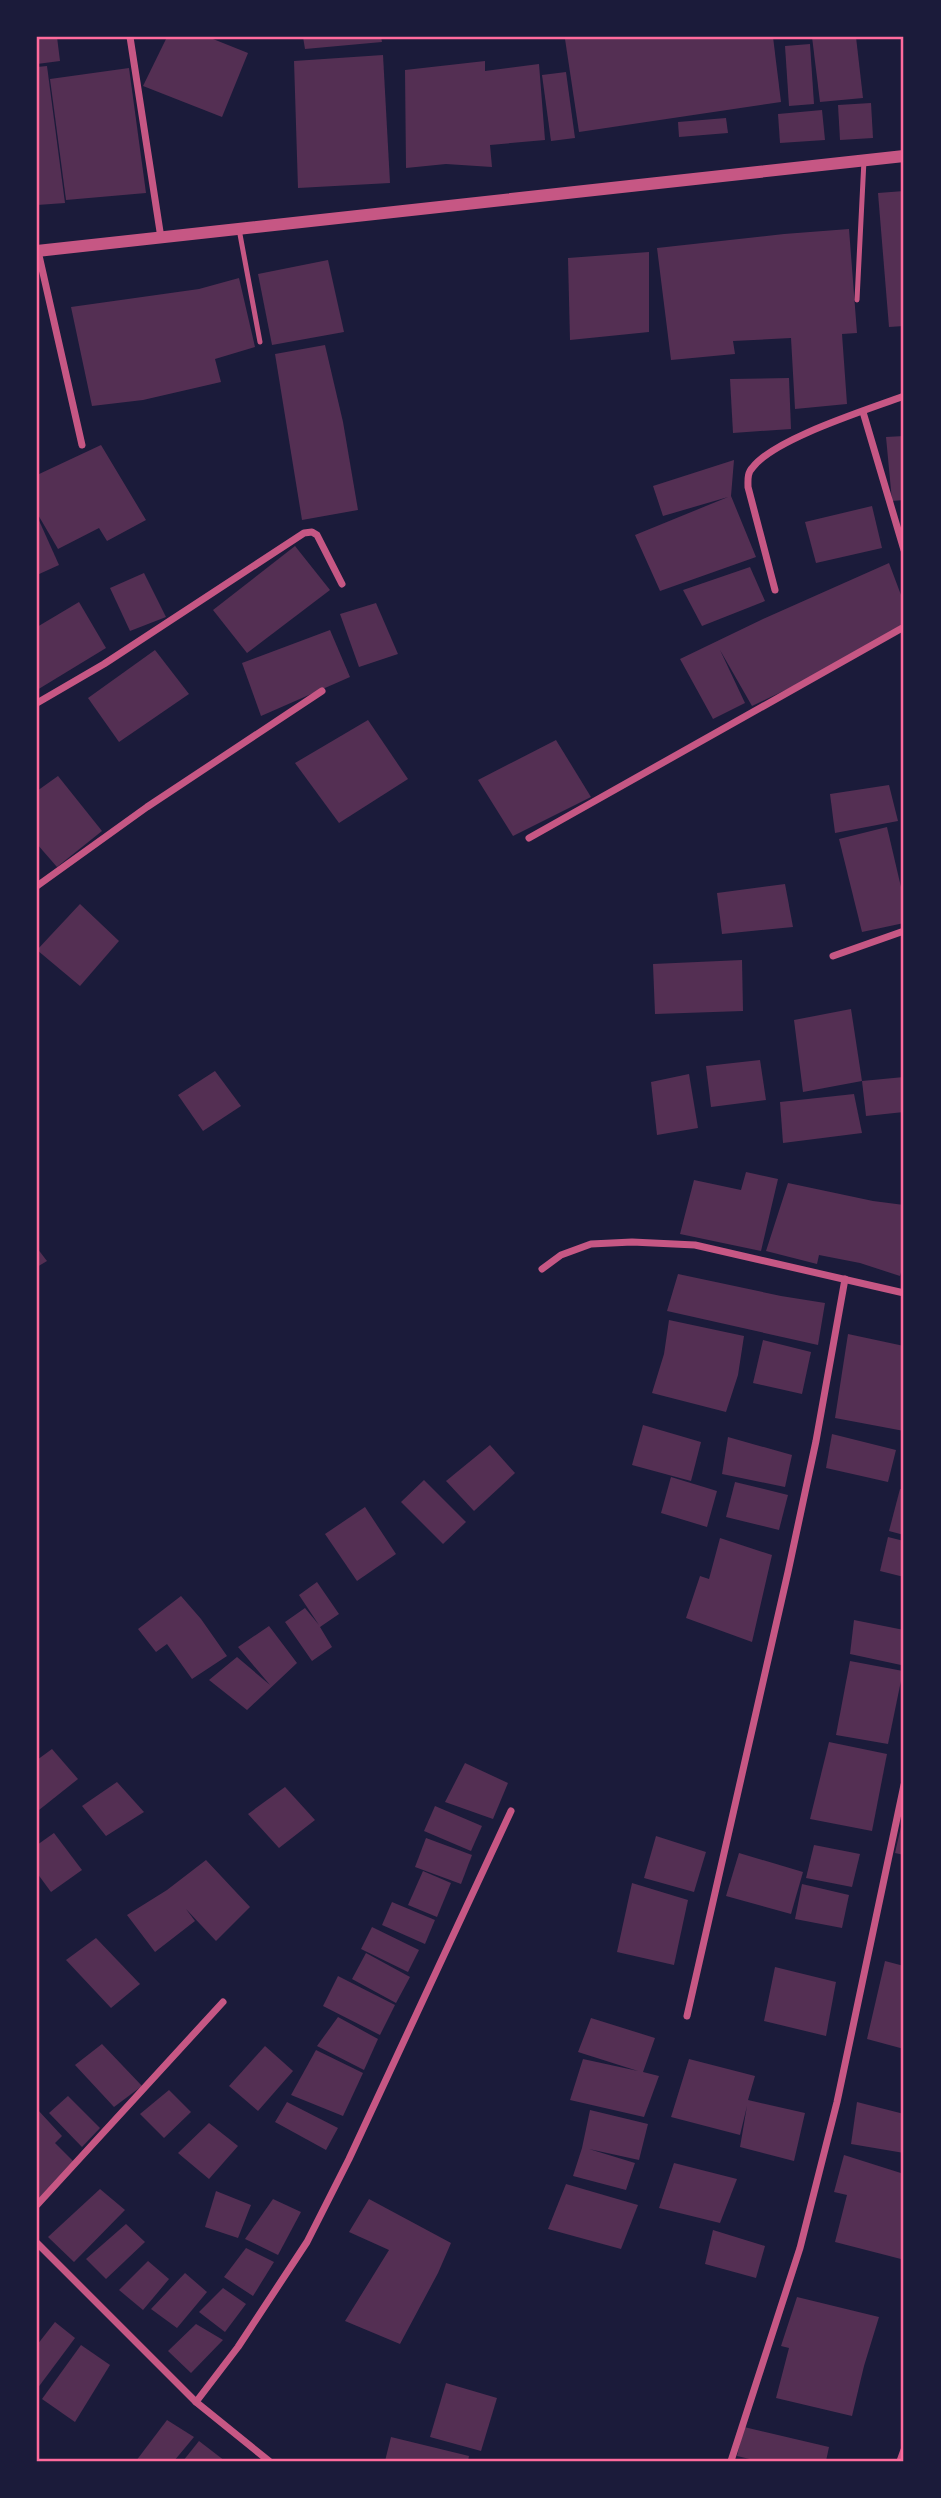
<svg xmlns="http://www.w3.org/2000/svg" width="941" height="2498" viewBox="0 0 941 2498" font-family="'Playfair Display',serif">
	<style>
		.building { fill: #542f53 }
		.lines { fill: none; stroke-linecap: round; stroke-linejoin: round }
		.service { stroke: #c65784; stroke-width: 5 }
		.minor { stroke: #c65784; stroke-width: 7 }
		.tertiary { stroke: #c65784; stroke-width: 12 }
		.neatline { fill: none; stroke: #ff6b9d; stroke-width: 2.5 }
	</style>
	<rect width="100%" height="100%" fill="#1b1b3a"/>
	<g class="building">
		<path d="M37 37H57L60 61 37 64Z"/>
		<path d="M167 37H208L248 53 222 117 143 86Z"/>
		<path d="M303 37H381L382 42 305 49Z"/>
		<path d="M584 37H773L781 102 579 132 565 39Z"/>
		<path d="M812 37H856L863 98 820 102Z"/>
		<path d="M810 44 814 104 789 106 785 46Z"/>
		<path d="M383 55 390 183 298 188 294 61Z"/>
		<path d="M485 61V71L539 64 545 140 490 145 492 167 446 164 406 168 405 70Z"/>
		<path d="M47 66 65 203 37 205V67Z"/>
		<path d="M129 68 146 193 66 200 50 79Z"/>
		<path d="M566 72 575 138 551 141 542 75Z"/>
		<path d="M871 103 873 138 840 140 838 105Z"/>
		<path d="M822 110 825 140 780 143 778 114Z"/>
		<path d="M726 118 728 133 679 137 678 122Z"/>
		<path d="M904 191V326L889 327 878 193Z"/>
		<path d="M849 229 857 333 842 334 847 404 795 409 791 338 733 341 735 354 671 360 657 248 784 234Z"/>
		<path d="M649 252V332L570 340 568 258Z"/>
		<path d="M328 260 344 332 272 345 258 274Z"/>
		<path d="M239 278 255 347 215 359 221 382 143 400 92 406 71 307 199 289Z"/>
		<path d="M325 345 343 422 358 510 302 520 275 354Z"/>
		<path d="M789 378 791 429 733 433 730 379Z"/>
		<path d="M904 436V500L892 501 886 437Z"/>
		<path d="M101 445 146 520 107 541 99 528 58 549 37 513V475Z"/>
		<path d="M734 460 731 496 756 557 660 591 635 535 728 497 663 516 653 486Z"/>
		<path d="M872 506 882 548 816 563 805 522Z"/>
		<path d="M37 516 59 565 37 575Z"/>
		<path d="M295 546 330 590 247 653 213 610Z"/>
		<path d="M889 563 904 603V625L800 683 752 706 720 650 745 703 713 719 680 659 763 619Z"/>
		<path d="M750 567 765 601 702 626 683 590Z"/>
		<path d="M144 573 166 617 130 631 110 588Z"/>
		<path d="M79 602 106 648 37 690V627Z"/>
		<path d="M376 603 398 654 359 667 340 614Z"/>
		<path d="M330 630 350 677 261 716 242 663Z"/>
		<path d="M155 650 189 694 119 742 88 698Z"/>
		<path d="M368 720 408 779 339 823 295 763Z"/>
		<path d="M556 740 591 797 513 836 478 780Z"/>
		<path d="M58 776 102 831 57 867 37 844V791Z"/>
		<path d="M889 785 898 821 835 833 830 794Z"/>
		<path d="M887 827 904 900V923L862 932 839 839Z"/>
		<path d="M785 884 793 927 722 934 717 893Z"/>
		<path d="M80 904 119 941 80 986 37 950Z"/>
		<path d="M742 960 743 1011 655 1014 653 964Z"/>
		<path d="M851 1009 862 1081 803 1092 794 1020Z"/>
		<path d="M760 1060 766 1100 711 1107 706 1066Z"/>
		<path d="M215 1071 241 1106 203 1131 178 1095Z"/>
		<path d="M689 1074 698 1128 657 1135 651 1082Z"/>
		<path d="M904 1077V1112L866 1116 862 1081Z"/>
		<path d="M854 1094 862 1133 783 1143 780 1102Z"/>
		<path d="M746 1172 778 1179 761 1251 680 1234 694 1180 741 1190Z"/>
		<path d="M788 1183 873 1201 904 1205V1260L900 1276 860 1263 819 1255 817 1264 766 1251Z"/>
		<path d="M37 1248 47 1261 37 1267Z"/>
		<path d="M678 1274 781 1296 825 1303 818 1345 667 1311Z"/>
		<path d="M669 1320 744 1336 738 1375 726 1412 652 1393 664 1354Z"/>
		<path d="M848 1334 904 1346V1431L835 1418Z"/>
		<path d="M763 1340 811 1352 802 1394 753 1383Z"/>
		<path d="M643 1425 701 1442 691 1481 632 1465Z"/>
		<path d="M832 1434 896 1450 888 1482 826 1468Z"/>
		<path d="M728 1437 792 1455 785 1487 722 1474Z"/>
		<path d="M490 1445 515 1473 474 1511 446 1481Z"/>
		<path d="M671 1477 717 1491 707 1527 661 1513Z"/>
		<path d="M424 1480 466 1522 443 1544 401 1502Z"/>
		<path d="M735 1482 788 1495 779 1530 726 1517Z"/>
		<path d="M900 1489 904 1490V1535L889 1531Z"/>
		<path d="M365 1507 396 1554 357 1581 325 1534Z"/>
		<path d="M888 1537 904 1541V1577L880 1571Z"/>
		<path d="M720 1538 772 1555 752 1642 686 1618 700 1576 709 1579Z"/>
		<path d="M317 1582 339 1614 320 1627 332 1647 312 1661 285 1622 305 1608 319 1625 299 1595Z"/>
		<path d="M181 1596 201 1619 227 1656 192 1679 167 1644 156 1652 138 1629Z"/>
		<path d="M854 1620 904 1630V1654L901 1665 850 1654Z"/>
		<path d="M269 1626 297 1663 247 1710 209 1680 237 1657 270 1685 238 1647Z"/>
		<path d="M850 1661 903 1671 888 1744 836 1735Z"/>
		<path d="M829 1742 887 1754 872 1831 810 1819Z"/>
		<path d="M52 1749 78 1779 39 1810 37 1807V1760Z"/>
		<path d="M465 1763 508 1783 493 1819 445 1802Z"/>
		<path d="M117 1782 144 1812 106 1836 82 1806Z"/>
		<path d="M285 1787 315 1820 279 1848 248 1814Z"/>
		<path d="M435 1806 482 1826 471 1851 424 1831Z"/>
		<path d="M903 1818H904V1855L895 1853Z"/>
		<path d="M54 1833 82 1870 51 1892 37 1873V1845Z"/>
		<path d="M656 1836 706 1852 694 1892 644 1878Z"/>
		<path d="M426 1838 472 1855 461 1884 415 1867Z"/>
		<path d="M814 1845 860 1854 852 1887 806 1878Z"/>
		<path d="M739 1853 803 1872 791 1914 726 1896Z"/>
		<path d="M206 1860 250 1907 216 1941 186 1909 195 1921 155 1952 127 1915 167 1890Z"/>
		<path d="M423 1871 451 1883 437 1917 408 1905Z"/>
		<path d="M632 1883 688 1900 674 1965 617 1952Z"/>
		<path d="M802 1884 849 1895 842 1928 795 1919Z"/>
		<path d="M392 1902 435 1920 425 1944 382 1925Z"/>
		<path d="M372 1927 419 1950 408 1972 361 1949Z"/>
		<path d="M96 1938 140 1984 111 2008 66 1960Z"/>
		<path d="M366 1953 410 1977 396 2003 352 1979Z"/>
		<path d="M885 1961 904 1966V2049L867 2039Z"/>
		<path d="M775 1967 836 1982 826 2036 764 2021Z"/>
		<path d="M338 1976 395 2005 380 2035 323 2006Z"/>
		<path d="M338 2017 378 2039 364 2070 317 2046Z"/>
		<path d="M591 2018 655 2038 643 2072 659 2076 644 2117 570 2100 583 2059 638 2071 578 2052Z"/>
		<path d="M102 2044 142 2086 114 2107 75 2065Z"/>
		<path d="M265 2046 293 2071 258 2111 229 2086Z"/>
		<path d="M316 2050 363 2073 343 2116 291 2095Z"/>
		<path d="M689 2059 755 2076 748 2100 805 2113 794 2161 740 2147 747 2106 740 2135 671 2117Z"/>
		<path d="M169 2090 191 2112 164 2138 140 2114Z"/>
		<path d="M68 2096 100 2128 82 2147 49 2113Z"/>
		<path d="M287 2102 338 2128 326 2150 275 2122Z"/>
		<path d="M857 2102 904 2114V2153L851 2144Z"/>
		<path d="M37 2109 62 2136 55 2143 75 2163 37 2203Z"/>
		<path d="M590 2110 648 2124 639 2160 589 2149 635 2163 626 2190 573 2176 582 2148Z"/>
		<path d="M209 2123 238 2146 209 2179 178 2153Z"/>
		<path d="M844 2155 904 2174V2240L901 2259 835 2242 847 2195 834 2192Z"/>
		<path d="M674 2163 737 2179 720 2223 659 2208Z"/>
		<path d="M566 2184 638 2205 621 2249 548 2229Z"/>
		<path d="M100 2189 125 2210 74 2262 48 2237Z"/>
		<path d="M216 2191 251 2205 238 2238 205 2227Z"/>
		<path d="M273 2199 301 2212 278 2255 245 2239Z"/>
		<path d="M369 2199 451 2243 438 2273 400 2344 345 2321 389 2250 349 2232Z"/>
		<path d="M126 2224 145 2242 106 2279 86 2259Z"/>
		<path d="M713 2230 765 2246 756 2278 705 2264Z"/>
		<path d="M246 2248 274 2262 253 2296 224 2277Z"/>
		<path d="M148 2261 169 2279 143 2310 119 2290Z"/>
		<path d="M185 2273 207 2292 177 2328 151 2309Z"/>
		<path d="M223 2288 246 2304 225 2332 199 2312Z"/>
		<path d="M797 2297 879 2317 864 2366 852 2416 776 2398 789 2348 781 2346Z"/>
		<path d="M55 2322 75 2338 37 2389V2345Z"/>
		<path d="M196 2324 223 2340 191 2373 168 2351Z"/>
		<path d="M81 2345 110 2365 75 2422 42 2399Z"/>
		<path d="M446 2383 497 2398 481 2451 430 2437Z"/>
		<path d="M167 2420 194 2437 174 2461H136Z"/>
		<path d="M744 2427 829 2447 826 2461H758L737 2456Z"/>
		<path d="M391 2437 469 2456 468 2461H385Z"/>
		<path d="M199 2441 225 2461H183Z"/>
	</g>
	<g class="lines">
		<g class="service">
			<path d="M239 229 260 342"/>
			<path d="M857 300 864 160"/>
		</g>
		<g class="minor">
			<path d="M130 37 161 238"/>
			<path d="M38 251 82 445"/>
			<path d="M863 412 904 550"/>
			<path d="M775 590 748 487C748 480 747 473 753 467 776 438 867 410 904 396"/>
			<path d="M37 703 104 664 304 533 312 532 317 535 342 584"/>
			<path d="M529 838 904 627"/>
			<path d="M37 886 147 807 322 691"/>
			<path d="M833 956 904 931"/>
			<path d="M542 1269 561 1255 591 1244 632 1242 695 1245 904 1293"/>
			<path d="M687 2016 788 1572 816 1441 845 1279"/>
			<path d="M37 2205 223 2002"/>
			<path d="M37 2243 196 2402 269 2461"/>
			<path d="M196 2402 238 2347 307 2242 349 2159 511 1811"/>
			<path d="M731 2461 800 2248 837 2102 904 1785"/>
			<path d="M900 2461 904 2450"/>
		</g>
		<path class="tertiary" d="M37 251 904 156"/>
	</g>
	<rect width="941" height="2498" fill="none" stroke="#1b1b3a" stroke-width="77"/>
	<rect x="38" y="38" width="864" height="2422" class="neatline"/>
</svg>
